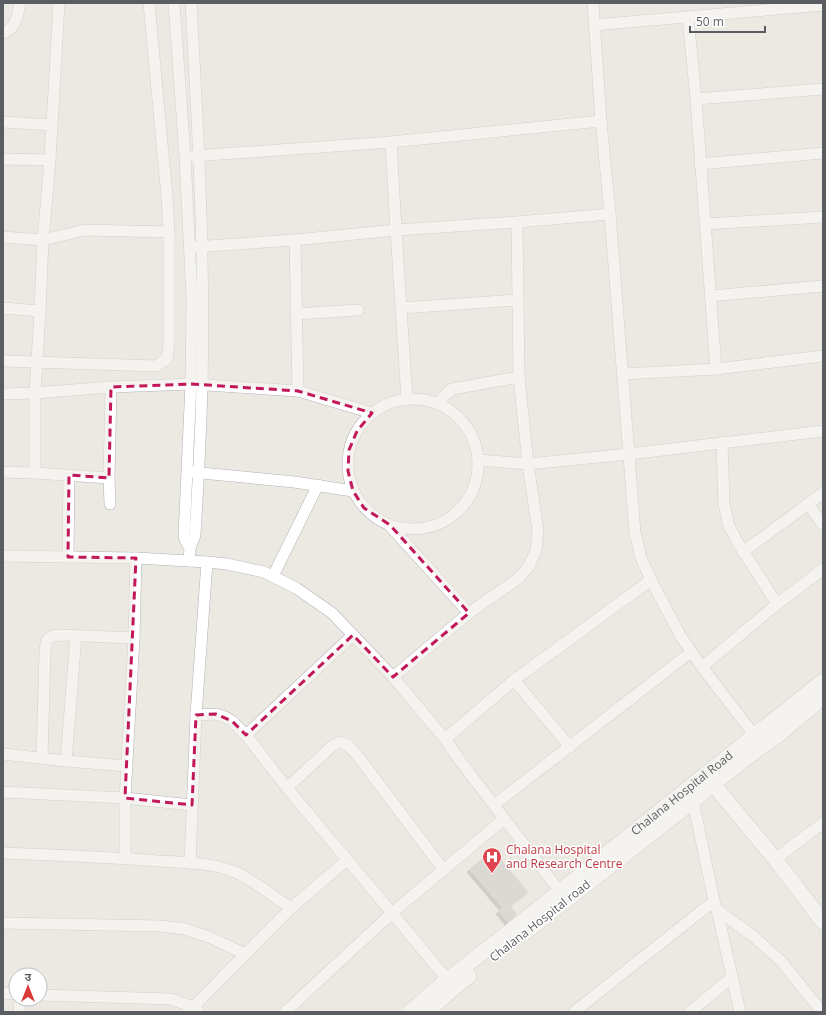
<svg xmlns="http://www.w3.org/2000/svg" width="826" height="1015" viewBox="0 0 826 1015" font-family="'Open Sans','Noto Sans Devanagari',sans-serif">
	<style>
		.building { fill: #c8c4bf; stroke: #d0cac1; filter: url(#shadow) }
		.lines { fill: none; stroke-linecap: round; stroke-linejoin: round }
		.street-casing { stroke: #b0b3b7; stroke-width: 12 }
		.secondary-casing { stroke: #afb2b6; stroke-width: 16 }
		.street { stroke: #fff; stroke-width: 11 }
		.secondary { stroke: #fff; stroke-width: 15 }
		.marked { fill: none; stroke: #c2185b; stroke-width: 3; stroke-dasharray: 8 5; stroke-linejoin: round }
		.labels { text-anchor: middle; stroke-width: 3; stroke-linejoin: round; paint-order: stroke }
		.street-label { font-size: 12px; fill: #5a5e62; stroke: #fff }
		.health-label { font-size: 12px; fill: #be3a42; stroke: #fff; text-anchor: start }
	</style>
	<defs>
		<filter id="shadow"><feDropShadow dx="-3" dy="3" stdDeviation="0" flood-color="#0004"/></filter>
	</defs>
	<rect width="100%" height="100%" fill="#ece9e2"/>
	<path class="building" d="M493 850 528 892 510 906 517 914 508 922 499 911 503 908 470 869Z"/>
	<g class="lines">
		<defs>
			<g id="street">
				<path d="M174 3 185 156 192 298 191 384 184 536 185 540 190 548"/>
				<path d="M593 3 601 121 610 214 635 533 641 558 651 580 680 635 702 667 758 740"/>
				<path d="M688 17 696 99 716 369 823 356"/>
				<path d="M594 25 823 5"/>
				<path d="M3 33C17 28 17 16 20 3"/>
				<path d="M696 99 823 89"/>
				<path d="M3 122 52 125"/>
				<path d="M391 142 396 230 407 400"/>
				<path d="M193 156 391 142 601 121"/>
				<path d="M3 159 50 160"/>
				<path d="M700 164 823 153"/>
				<path d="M705 224 823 217"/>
				<path d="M3 237 43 240 85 230 169 232"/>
				<path d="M295 240 298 391"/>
				<path d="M194 247 295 240 396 230 517 222 610 214"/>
				<path d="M710 296 823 286"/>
				<path d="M3 308 40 311"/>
				<path d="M401 308 518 300"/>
				<path d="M297 314 358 310"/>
				<path d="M3 361 156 366 167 359 169 345V232L167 197 149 3"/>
				<path d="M623 374 716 369"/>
				<path d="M3 394 35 393 111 387 191 384 298 391 372 413"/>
				<circle cx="413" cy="464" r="65"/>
				<path d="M438 404 446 394 452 389 519 377"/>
				<path d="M478 460 528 464 629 454 823 431"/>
				<path d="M3 472 35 473 109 478"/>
				<path d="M191 472 294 482 353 491"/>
				<path d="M35 473V393L40 311 43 240 50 160 59 3"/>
				<path d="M110 504 109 478 111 387"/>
				<path d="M808 504 823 525"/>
				<path d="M390 526 469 613"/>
				<path d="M743 552 823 493"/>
				<path d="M3 556 136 558 207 562 227 564 264 572 296 588 332 613 393 677 445 739 461 762 564 897"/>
				<path d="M68 557 69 475"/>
				<path d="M189 561 190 548 195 535C198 485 201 434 202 384 205 257 198 130 191 3"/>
				<path d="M273 576 318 485"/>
				<path d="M777 604 823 569"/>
				<path d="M702 667 777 604 738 543 729 526 724 505 722 442"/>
				<path d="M393 677 469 613 519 578 529 566 536 550 538 531 528 464 519 377 517 222"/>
				<path d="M514 680 570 747"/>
				<path d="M196 715 216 714 225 717 232 721 246 735 287 788 392 913 451 984"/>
				<path d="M246 735 353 635"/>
				<path d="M445 739 514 680 651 580"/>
				<path d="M3 754 66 761 127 766"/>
				<path d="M42 758 45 651C46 639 48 635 61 635L134 638"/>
				<path d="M66 761 76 636"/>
				<path d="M287 788 332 746 340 742 348 745 357 755 443 869"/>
				<path d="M3 792 125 798 192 805"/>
				<path d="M693 801 714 901 717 910 740 1012"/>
				<path d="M494 805 691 652"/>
				<path d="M3 853C55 855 107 857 159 861 182 862 216 863 237 873 256 882 274 897 291 908"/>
				<path d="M125 858V798L134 638 136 558"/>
				<path d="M775 859 823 823"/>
				<path d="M190 863 196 715 207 562"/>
				<path d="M717 910 753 936 781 961 822 1012"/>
				<path d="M3 923 161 926 185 929 209 937 245 954"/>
				<path d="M3 993 16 994"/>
				<path d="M40 995 171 999 193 1007 199 1012"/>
				<path d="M19 1012 20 999"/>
				<path d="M188 1012 291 908 347 860"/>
				<path d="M285 1012 392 913 504 819"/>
				<path d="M574 1012 714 901"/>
				<path d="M690 1012 732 977"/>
			</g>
			<g id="secondary">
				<path d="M713 784 775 859 823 922"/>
				<path d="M523 934 693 801 713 784 762 746 778 735 823 697"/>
				<path id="s1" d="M410 1012 447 980 513 929 696 782 823 681"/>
				<path d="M427 1012 454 988 469 976"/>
			</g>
		</defs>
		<use href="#street" class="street-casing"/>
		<use href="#secondary" class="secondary-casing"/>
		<use href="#street" class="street"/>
		<use href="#secondary" class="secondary"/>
	</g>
	<path d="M0 0H826V1015H0ZM191 384 298 391 372 413 357 431 349 450 348 471 353 491 364 508 390 525 469 613 393 677 353 635 246 735 232 721 216 714 196 715 192 805 125 798 136 558 68 557 69 475 109 478 111 387Z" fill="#ece9e2" fill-opacity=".55" fill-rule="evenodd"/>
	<path class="marked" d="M191 384 298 391 372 413 357 431 349 450 348 471 353 491 364 508 390 525 469 613 393 677 353 635 246 735 232 721 216 714 196 715 192 805 125 798 136 558 68 557 69 475 109 478 111 387Z"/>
	<defs>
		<symbol id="hospital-pin" viewBox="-11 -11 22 30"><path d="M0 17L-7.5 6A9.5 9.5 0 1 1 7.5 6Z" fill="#e0444e" stroke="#fff"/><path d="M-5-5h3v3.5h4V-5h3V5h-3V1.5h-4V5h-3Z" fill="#fff"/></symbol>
	</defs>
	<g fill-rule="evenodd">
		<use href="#hospital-pin" x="481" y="846" width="22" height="30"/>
	</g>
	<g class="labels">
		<g class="street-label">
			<text dy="4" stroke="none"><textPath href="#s1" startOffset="349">Chalana Hospital Road</textPath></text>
			<text transform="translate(540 921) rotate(-38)" y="4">Chalana Hospital road</text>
		</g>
		<g class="health-label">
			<text x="506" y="854">Chalana Hospital<tspan x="506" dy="14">and Research Centre</tspan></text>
		</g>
	</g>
	<rect width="826" height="1015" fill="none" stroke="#5a5e62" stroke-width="8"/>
	<g transform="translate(28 987)"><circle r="19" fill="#ffffff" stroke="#bdbfc0"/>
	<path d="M0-3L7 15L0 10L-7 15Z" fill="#dc3a38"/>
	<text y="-6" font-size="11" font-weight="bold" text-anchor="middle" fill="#5a5e62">उ</text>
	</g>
	<path d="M690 26v6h75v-6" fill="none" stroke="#5a5e62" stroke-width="2"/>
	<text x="696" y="26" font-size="12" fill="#5a5e62" stroke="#ffffff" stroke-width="3" paint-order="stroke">50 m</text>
</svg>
